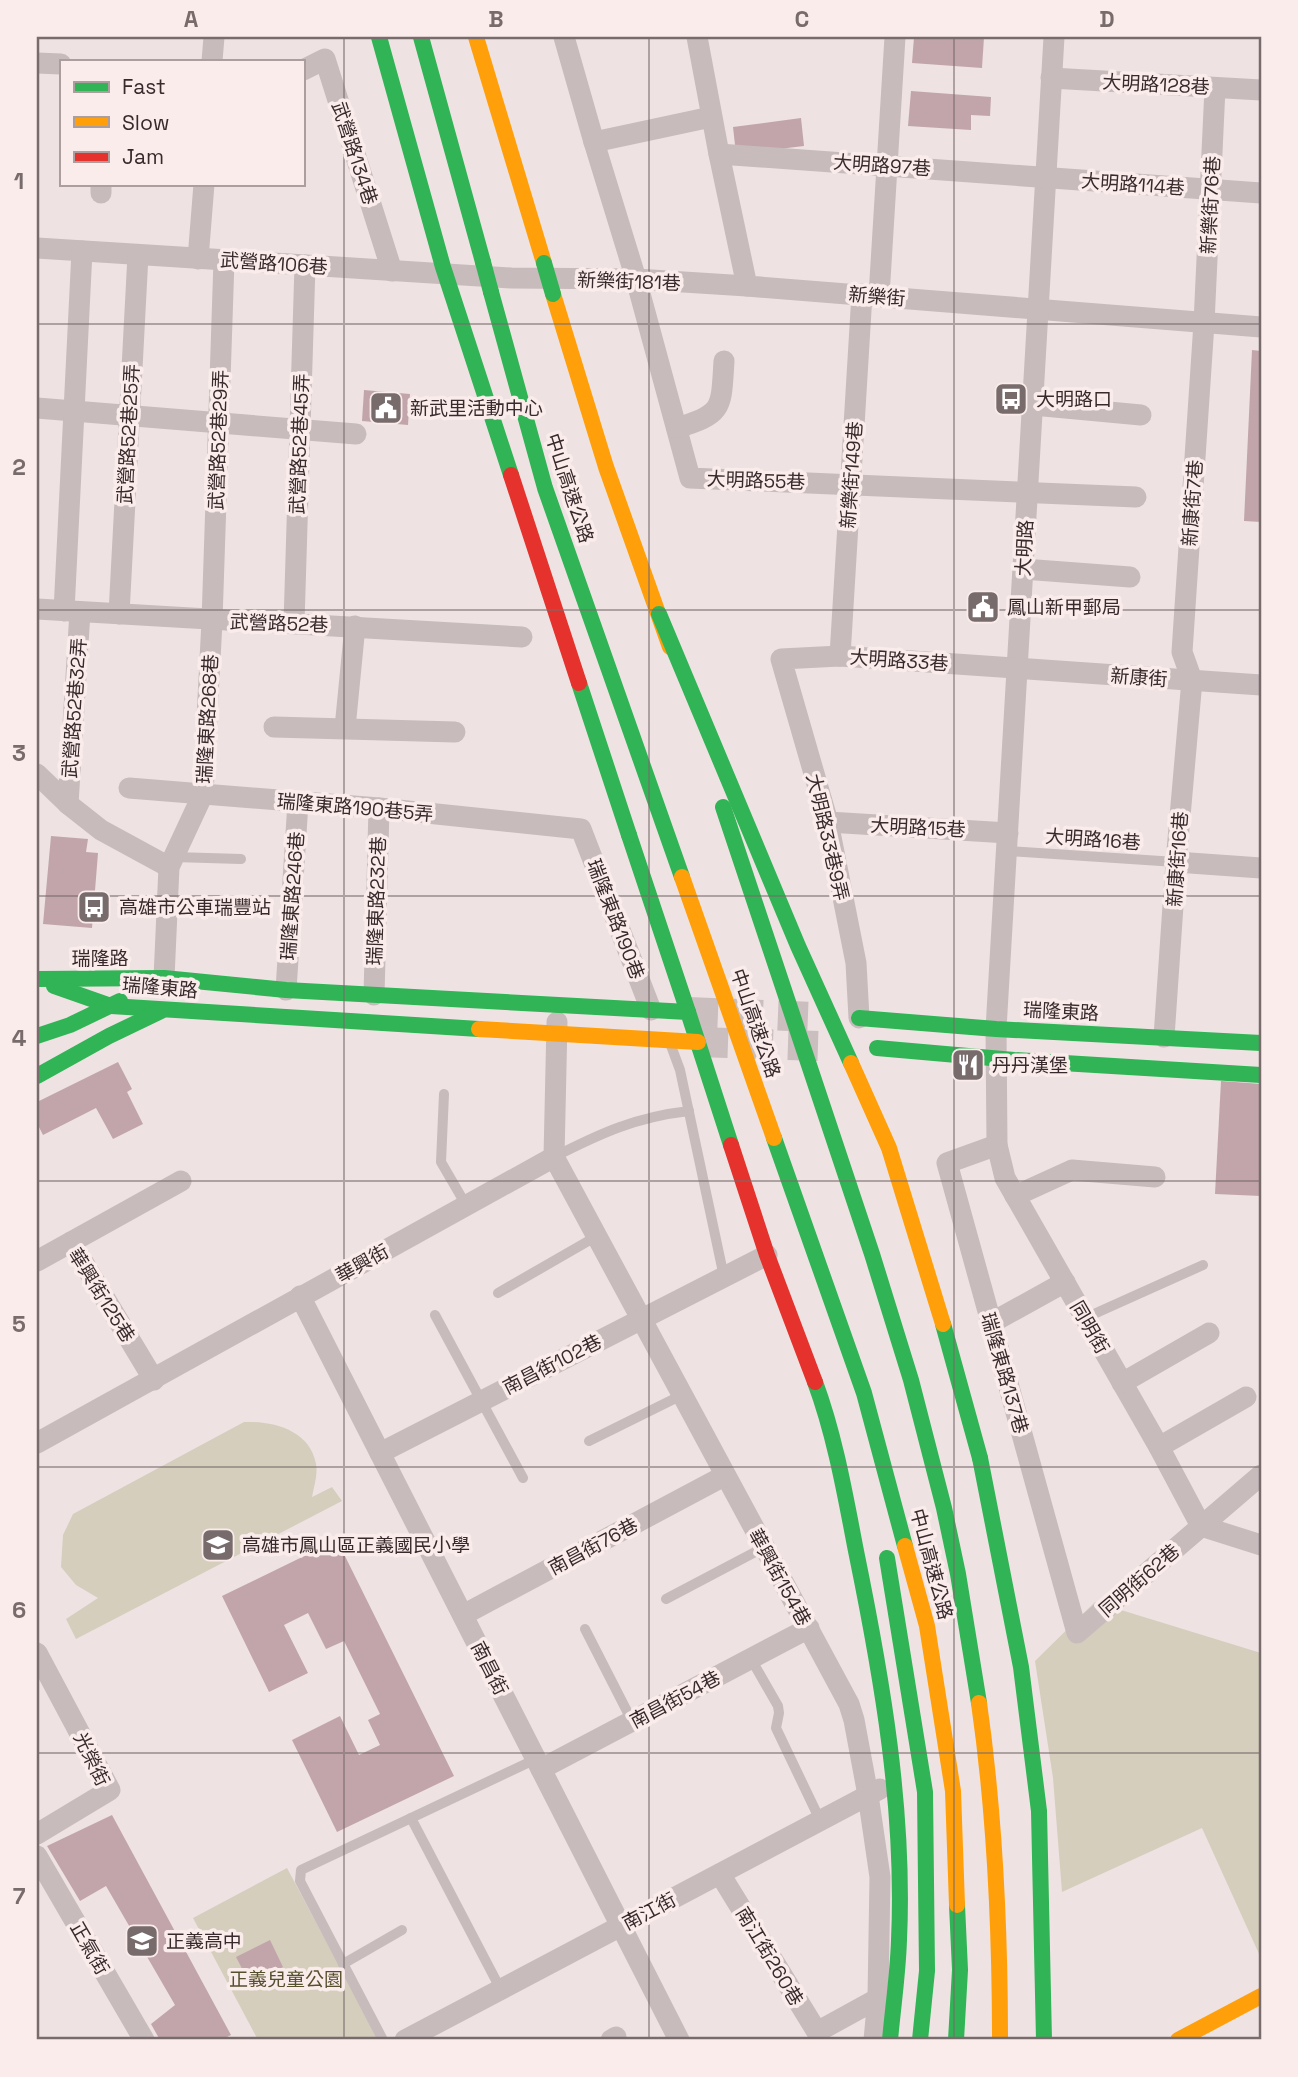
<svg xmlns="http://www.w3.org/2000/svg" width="1298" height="2077" viewBox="0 0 1298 2077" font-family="'Space Grotesk','Noto Sans TC',sans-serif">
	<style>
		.green { fill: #d5cebd }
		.building { fill: #c1a5aa }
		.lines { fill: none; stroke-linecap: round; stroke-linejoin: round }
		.secondary-tunnel { stroke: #cabebe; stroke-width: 30; stroke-dasharray: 30 15; stroke-linecap: butt }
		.lane { stroke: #c7bbbc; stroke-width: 10 }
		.street { stroke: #c7bbbc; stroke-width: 21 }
		.fast { stroke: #30b455; stroke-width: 16 }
		.slow { stroke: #ff9f0a; stroke-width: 16 }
		.jam { stroke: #e5322d; stroke-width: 16 }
		.fast-bridge { stroke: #30b455; stroke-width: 16 }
		.slow-bridge { stroke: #ff9f0a; stroke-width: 16 }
		.jam-bridge { stroke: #e5322d; stroke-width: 16 }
		.grid { fill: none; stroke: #786b6c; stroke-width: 2; stroke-opacity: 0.55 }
		.labels { text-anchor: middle; stroke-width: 7; stroke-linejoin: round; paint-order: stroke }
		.street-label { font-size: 19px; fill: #382a2c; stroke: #faeceb }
		.poi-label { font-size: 19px; fill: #382a2c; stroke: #faeceb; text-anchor: start }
		.park-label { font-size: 19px; fill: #56502e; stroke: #faeceb }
		.neatline { fill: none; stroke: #786b6c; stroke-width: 2.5 }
		.grid-label { font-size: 23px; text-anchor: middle; font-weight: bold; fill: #786b6c }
	</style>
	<rect width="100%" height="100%" fill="#eee3e2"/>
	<g class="green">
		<path d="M244 1422C273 1421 310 1430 316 1464 318 1475 314 1486 312 1497L332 1487 342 1501 76 1639 66 1619 98 1598 76 1585 61 1567 63 1535 73 1514Z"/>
		<path d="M1095 1602 1261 1653 1260 1956 1202 1828 1062 1892 1053 1778 1035 1661Z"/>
		<path d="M287 1868 379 2040H258L193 1918Z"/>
	</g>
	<g class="building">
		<path d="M914 37H984L982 68 912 63Z"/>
		<path d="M911 91 991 97 990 116 971 115V130L908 126Z"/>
		<path d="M801 118 804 146 736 154 733 127Z"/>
		<path d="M1252 350 1261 351V522L1244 521Z"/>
		<path d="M364 390 410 394 408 425 362 421Z"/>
		<path d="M51 836 88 839 86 852 98 853 92 928 43 924Z"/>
		<path d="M118 1062 132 1089 127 1092 143 1124 113 1139 96 1108 43 1135 37 1123V1102Z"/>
		<path d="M1221 1081 1261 1084V1196L1215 1194Z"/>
		<path d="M337 1540 454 1776 337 1832 292 1740 340 1716 359 1755 380 1745 368 1720 380 1714 344 1641 326 1649 308 1613 284 1625 308 1673 269 1692 222 1596Z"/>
		<path d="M112 1815 231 2035 221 2040H160L151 2024 175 2005 106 1886 80 1901 47 1846Z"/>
		<path d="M270 1940 283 1967 250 1984 236 1957Z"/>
	</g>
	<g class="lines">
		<g class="secondary-tunnel">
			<path d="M688 1012 813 1017"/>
			<path d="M698 1042 820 1046"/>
		</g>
		<g class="lane">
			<path d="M1007 851 1176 862"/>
			<path d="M174 857 241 859"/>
			<path d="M670 1043 680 1070 724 1277"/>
			<path d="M444 1094 441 1162 466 1205"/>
			<path d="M554 1157C601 1133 636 1117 689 1111"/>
			<path d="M498 1293 597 1236"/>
			<path d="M435 1315 523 1478"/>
			<path d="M1085 1318 1203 1265"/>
			<path d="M589 1441 682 1395"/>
			<path d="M666 1599 763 1548"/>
			<path d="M585 1629 632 1721"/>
			<path d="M751 1659 778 1706 779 1713 776 1728 820 1820"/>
			<path d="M411 1818 501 1990"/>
			<path d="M343 1964 402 1930"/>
			<path d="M383 2040 300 1881 301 1870 536 1759"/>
		</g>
		<g class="street">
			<path d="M564 37 594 142 711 117"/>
			<path d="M697 37 719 154 747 286 1261 327"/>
			<path d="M1054 37 996 1029 997 1145 1005 1178 1159 1447 1201 1526 1261 1545"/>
			<path d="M212 61 214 37"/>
			<path d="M37 63 61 64"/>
			<path d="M303 70 325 59 392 271"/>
			<path d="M1051 78 1261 90"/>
			<path d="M594 142 636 279 690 478 1136 497"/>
			<path d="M719 154 1261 193"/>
			<path d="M101 193V184"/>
			<path d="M37 248 511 278 636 279 747 286"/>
			<path d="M198 259 204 184"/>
			<path d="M879 296 895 37"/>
			<path d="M1033 405 1141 415"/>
			<path d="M37 408 356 434"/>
			<path d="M677 428C724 414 721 408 724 361"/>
			<path d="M1023 569 1130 577"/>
			<path d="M37 609 522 637"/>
			<path d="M64 611 82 251"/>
			<path d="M119 614 138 255"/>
			<path d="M294 623 305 265"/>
			<path d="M840 656 862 294"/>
			<path d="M274 727 455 732"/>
			<path d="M345 728 355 626"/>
			<path d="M37 774 68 804 101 830 169 867"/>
			<path d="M129 788 379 808 581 829 651 1010"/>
			<path d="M68 804 80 612"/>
			<path d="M828 822 1008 833"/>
			<path d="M1176 862 1261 868"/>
			<path d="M164 978 169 867 203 794 212 621 224 260"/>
			<path d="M286 990 298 802"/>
			<path d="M374 995 379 808"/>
			<path d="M859 1018 856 963 828 822 781 659 840 656 1261 685"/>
			<path d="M1164 1037 1176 862 1192 680 1182 652 1204 323 1215 88"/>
			<path d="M997 1145 947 1163 1077 1633 1261 1475"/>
			<path d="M554 1157 849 1704 854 1720 868 1795 880 1877 878 1997 874 2040"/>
			<path d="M1015 1196 1072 1170 1155 1177"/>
			<path d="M71 1242 154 1380"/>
			<path d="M37 1261 181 1181"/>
			<path d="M300 1296 679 2040"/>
			<path d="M991 1323 1065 1282"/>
			<path d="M1122 1383 1209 1333"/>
			<path d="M37 1443 554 1157 557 1022"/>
			<path d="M1159 1447 1246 1397"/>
			<path d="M380 1453 767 1255"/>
			<path d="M463 1615 724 1476"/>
			<path d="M37 1653 110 1790 37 1834"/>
			<path d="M541 1769 809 1628"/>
			<path d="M37 1856 144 2040"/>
			<path d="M720 1874 817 2032 888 1993"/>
			<path d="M405 2040 880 1789"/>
			<path d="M611 2040 616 2037"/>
		</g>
		<g class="fast">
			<path d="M421 37 483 262"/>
			<path d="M491 292 545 488 682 877"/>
			<path d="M723 807 872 1254 911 1380 944 1508 958 1574 979 1703"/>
			<path d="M629 835 688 1012"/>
			<path d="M37 979 164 978 286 990 688 1012 731 1145"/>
			<path d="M54 986 111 1006 479 1029"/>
			<path d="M859 1018 996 1029 1261 1043"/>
			<path d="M37 1036 70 1025 120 1001"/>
			<path d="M877 1048 1014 1060 1261 1075"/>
			<path d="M37 1076 109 1036 161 1011"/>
			<path d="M774 1138 864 1393 905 1546"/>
			<path d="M815 1382C835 1436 845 1494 856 1551 882 1678 905 1810 899 1940 898 1973 893 2007 890 2040"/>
			<path d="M980 1458 1021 1667 1039 1811 1044 2040"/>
			<path d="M887 1558 925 1792 927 1971 920 2040"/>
			<path d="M956 2040 960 1970 957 1905"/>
		</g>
		<g class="slow">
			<path d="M476 37 544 263"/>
			<path d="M553 294 606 467 670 647"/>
			<path d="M682 877 774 1138"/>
			<path d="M479 1029 698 1042"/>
			<path d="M905 1546 927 1626 953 1791 957 1905"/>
			<path d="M979 1703C995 1815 1000 1927 1000 2040"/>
			<path d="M1178 2040 1261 1996"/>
		</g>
		<path class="jam" d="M731 1145 767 1255 815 1382"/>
		<g class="fast-bridge">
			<path d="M379 37 443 267 511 475"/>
			<path d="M483 262 491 292"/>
			<path d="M544 263 553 294"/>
			<path d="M659 614 798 946 851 1063"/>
			<path d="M579 683 629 835"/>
			<path d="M943 1324 980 1458"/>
		</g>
		<path class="slow-bridge" d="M851 1063 889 1148 943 1324"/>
		<path class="jam-bridge" d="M511 475 579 683"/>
	</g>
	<path class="grid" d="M344 37V2040M649 37V2040M954 37V2040M37 324H1261M37 610H1261M37 896H1261M37 1181H1261M37 1467H1261M37 1753H1261"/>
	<defs>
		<symbol id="bus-square" viewBox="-11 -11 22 22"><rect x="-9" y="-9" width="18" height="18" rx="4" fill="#786b6c" stroke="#faeceb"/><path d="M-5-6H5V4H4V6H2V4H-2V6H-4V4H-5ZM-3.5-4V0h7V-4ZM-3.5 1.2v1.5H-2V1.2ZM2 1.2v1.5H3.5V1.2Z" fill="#fff"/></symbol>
		<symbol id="civic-square" viewBox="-11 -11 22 22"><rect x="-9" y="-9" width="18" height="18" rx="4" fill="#786b6c" stroke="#faeceb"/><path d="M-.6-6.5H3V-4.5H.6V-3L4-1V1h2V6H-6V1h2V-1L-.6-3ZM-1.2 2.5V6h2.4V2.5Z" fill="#fff"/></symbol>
		<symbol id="restaurant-square" viewBox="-11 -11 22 22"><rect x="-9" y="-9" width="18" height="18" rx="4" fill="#786b6c" stroke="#faeceb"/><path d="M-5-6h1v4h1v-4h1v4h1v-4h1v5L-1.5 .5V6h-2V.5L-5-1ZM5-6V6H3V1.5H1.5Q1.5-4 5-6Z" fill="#fff"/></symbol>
		<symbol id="school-square" viewBox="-11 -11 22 22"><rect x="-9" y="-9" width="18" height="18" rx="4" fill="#786b6c" stroke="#faeceb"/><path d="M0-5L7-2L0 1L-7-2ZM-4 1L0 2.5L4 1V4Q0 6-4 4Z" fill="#fff"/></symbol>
	</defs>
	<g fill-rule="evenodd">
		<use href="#bus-square" x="992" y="380" width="38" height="38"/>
		<use href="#civic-square" x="367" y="389" width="38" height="38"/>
		<use href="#civic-square" x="964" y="588" width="38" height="38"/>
		<use href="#bus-square" x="75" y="888" width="38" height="38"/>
		<use href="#restaurant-square" x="949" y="1046" width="38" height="38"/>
		<use href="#school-square" x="199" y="1526" width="38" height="38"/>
		<use href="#school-square" x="123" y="1922" width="38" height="38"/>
	</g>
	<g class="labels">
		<g class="street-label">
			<text transform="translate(1156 84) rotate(3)" y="7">大明路128巷</text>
			<text transform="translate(355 153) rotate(72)" y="7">武營路134巷</text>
			<text transform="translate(882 165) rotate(4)" y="7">大明路97巷</text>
			<text transform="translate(1133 184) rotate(4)" y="7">大明路114巷</text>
			<text transform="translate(1210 205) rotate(-87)" y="7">新樂街76巷</text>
			<text transform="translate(274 263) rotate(4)" y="7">武營路106巷</text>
			<text transform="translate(629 281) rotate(2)" y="7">新樂街181巷</text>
			<text transform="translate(877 296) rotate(5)" y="7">新樂街</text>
			<text transform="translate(128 434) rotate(-87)" y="7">武營路52巷25弄</text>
			<text transform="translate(218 440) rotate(-88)" y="7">武營路52巷29弄</text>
			<text transform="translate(299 444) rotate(-88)" y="7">武營路52巷45弄</text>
			<text transform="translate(851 475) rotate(-86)" y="7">新樂街149巷</text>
			<text transform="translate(756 480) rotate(2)" y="7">大明路55巷</text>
			<text transform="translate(570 488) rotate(72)" y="7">中山高速公路</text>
			<text transform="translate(1192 503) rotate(-86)" y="7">新康街7巷</text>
			<text transform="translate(1024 548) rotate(-87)" y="7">大明路</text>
			<text transform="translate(279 623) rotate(2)" y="7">武營路52巷</text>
			<text transform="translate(899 660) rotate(4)" y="7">大明路33巷</text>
			<text transform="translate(1139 677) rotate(4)" y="7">新康街</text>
			<text transform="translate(74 708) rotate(-86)" y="7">武營路52巷32弄</text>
			<text transform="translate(207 719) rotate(-87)" y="7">瑞隆東路268巷</text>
			<text transform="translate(355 807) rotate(5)" y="7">瑞隆東路190巷5弄</text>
			<text transform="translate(918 827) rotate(3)" y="7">大明路15巷</text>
			<text transform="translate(828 837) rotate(77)" y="7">大明路33巷9弄</text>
			<text transform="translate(1093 839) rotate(4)" y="7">大明路16巷</text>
			<text transform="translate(1177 859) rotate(-86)" y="7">新康街16巷</text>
			<text transform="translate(292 896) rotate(-86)" y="7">瑞隆東路246巷</text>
			<text transform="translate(376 901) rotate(-88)" y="7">瑞隆東路232巷</text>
			<text transform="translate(616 919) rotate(69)" y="7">瑞隆東路190巷</text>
			<text x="100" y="965">瑞隆路</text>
			<text transform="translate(160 987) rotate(5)" y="7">瑞隆東路</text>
			<text transform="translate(1061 1011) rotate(3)" y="7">瑞隆東路</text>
			<text transform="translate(756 1023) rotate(71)" y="7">中山高速公路</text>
			<text transform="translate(362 1263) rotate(-29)" y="7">華興街</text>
			<text transform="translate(102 1295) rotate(58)" y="7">華興街125巷</text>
			<text transform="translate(1090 1327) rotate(60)" y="7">同明街</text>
			<text transform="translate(552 1364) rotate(-27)" y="7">南昌街102巷</text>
			<text transform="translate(1005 1373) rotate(74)" y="7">瑞隆東路137巷</text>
			<text transform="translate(593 1546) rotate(-28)" y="7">南昌街76巷</text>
			<text transform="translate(932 1564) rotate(75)" y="7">中山高速公路</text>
			<text transform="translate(780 1577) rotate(61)" y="7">華興街154巷</text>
			<text transform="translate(1139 1580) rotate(-41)" y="7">同明街62巷</text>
			<text transform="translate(490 1668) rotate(63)" y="7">南昌街</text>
			<text transform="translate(675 1699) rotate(-28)" y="7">南昌街54巷</text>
			<text transform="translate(92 1759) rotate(64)" y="7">光榮街</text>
			<text transform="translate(649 1911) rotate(-28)" y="7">南江街</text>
			<text transform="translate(90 1948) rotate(60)" y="7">正氣街</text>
			<text transform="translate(770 1956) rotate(59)" y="7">南江街260巷</text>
		</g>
		<g class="poi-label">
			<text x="1036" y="406">大明路口</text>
			<text x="410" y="415">新武里活動中心</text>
			<text x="1007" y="614">鳳山新甲郵局</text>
			<text x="119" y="914">高雄市公車瑞豐站</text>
			<text x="992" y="1072">丹丹漢堡</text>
			<text x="242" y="1552">高雄市鳳山區正義國民小學</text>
			<text x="166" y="1948">正義高中</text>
		</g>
		<g class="park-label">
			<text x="286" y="1986">正義兒童公園</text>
		</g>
	</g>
	<rect width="1298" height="2077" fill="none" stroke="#faeceb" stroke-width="77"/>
	<rect x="60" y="60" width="245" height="126" fill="#faeceb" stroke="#ac9e9f" stroke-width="2"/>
	<rect x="74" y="82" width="35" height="10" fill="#30b455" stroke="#ac9e9f" stroke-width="2"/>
	<text x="122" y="94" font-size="21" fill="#382a2c">Fast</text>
	<rect x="74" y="117" width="35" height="10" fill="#ff9f0a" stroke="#ac9e9f" stroke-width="2"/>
	<text x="122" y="130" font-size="21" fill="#382a2c">Slow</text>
	<rect x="74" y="152" width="35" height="10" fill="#e5322d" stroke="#ac9e9f" stroke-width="2"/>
	<text x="122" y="164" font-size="21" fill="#382a2c">Jam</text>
	<rect x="38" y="38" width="1222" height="2000" class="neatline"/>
	<g class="grid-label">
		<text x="191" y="27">A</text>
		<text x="496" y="27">B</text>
		<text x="802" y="27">C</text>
		<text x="1107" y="27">D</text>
		<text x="19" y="189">1</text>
		<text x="19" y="475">2</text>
		<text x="19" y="761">3</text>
		<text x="19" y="1046">4</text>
		<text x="19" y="1332">5</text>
		<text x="19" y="1618">6</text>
		<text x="19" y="1904">7</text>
	</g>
</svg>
